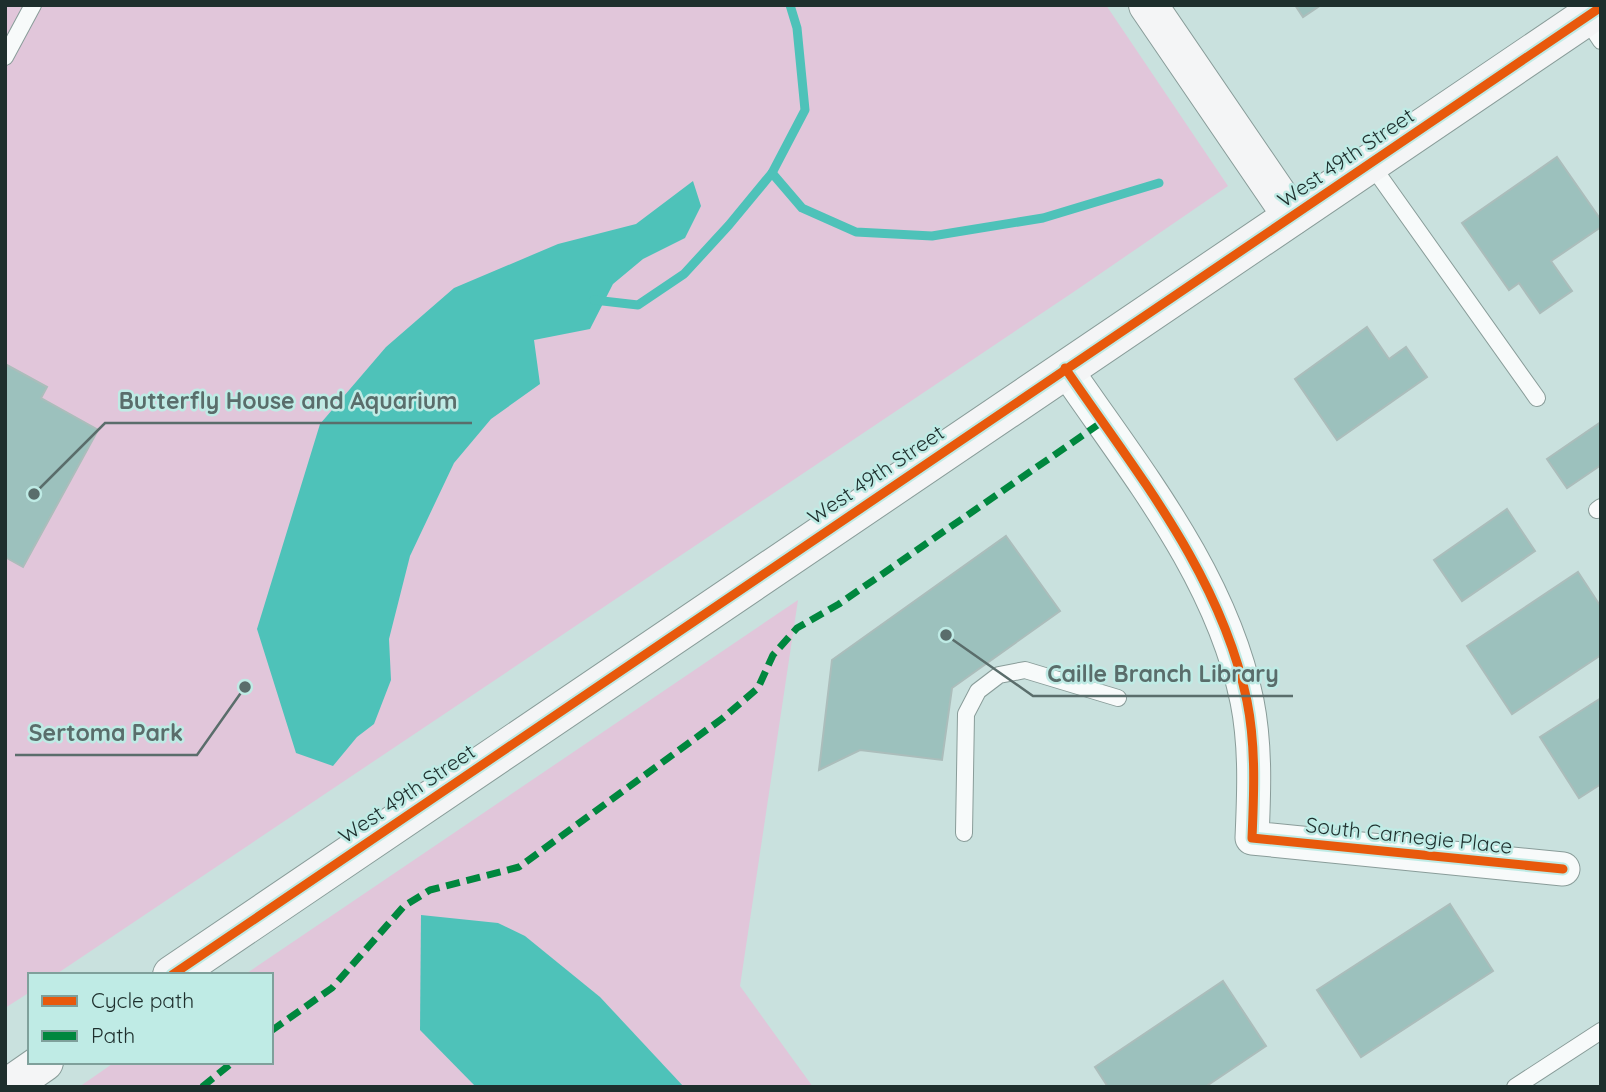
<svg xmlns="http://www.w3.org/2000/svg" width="1606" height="1092" viewBox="0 0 1606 1092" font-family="Quicksand,sans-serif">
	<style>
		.green { fill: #e1c6da }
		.water { fill: #4ec2b9 }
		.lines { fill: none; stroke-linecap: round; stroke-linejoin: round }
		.stream { stroke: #4ec2b9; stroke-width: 9 }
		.building { fill: #9cc1bd; stroke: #abbdbb; stroke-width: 2 }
		.lane-casing { stroke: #899c99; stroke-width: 18 }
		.street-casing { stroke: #899c99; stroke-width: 35 }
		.secondary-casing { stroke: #899c99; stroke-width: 40 }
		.lane { stroke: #f7fafa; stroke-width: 16 }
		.street { stroke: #f7fafa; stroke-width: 33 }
		.secondary { stroke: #f4f5f6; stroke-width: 38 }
		.quiet { stroke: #00873e; stroke-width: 7; stroke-dasharray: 14 7; stroke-linecap: butt }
		.cycleway-casing { stroke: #bfebe5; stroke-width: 13 }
		.cycleway { stroke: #e8590c; stroke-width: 9 }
		.labels { text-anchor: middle; stroke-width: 5; stroke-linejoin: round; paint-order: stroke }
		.street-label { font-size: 21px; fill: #1e2f2d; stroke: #bfebe5 }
		.leader { fill: none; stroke: #5a6d6b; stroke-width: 2.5 }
		.callout-dot { fill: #5a6d6b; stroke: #bfebe5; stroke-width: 2.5 }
		.callout-label { font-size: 23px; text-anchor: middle; font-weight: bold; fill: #5a6d6b; stroke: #bfebe5; stroke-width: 5; stroke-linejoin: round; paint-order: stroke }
	</style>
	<rect width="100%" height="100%" fill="#c9e1de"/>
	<g class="green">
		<path d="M5 5H1106L1228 186 1075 291 55 975H30V992L5 1008Z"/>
		<path d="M798 600 740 986 813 1087H79L115 1062H271V975H244Z"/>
	</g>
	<g class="water">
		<path d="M693 181 701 206 685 238 643 259 613 284 590 329 534 340 540 384 491 419 454 463 410 556 389 639 391 680 374 724 357 737 333 766 296 753 257 629 320 424 386 347 454 288 558 244 636 224Z"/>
		<path d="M421 915 498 923 525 936 600 997 684 1087H476L420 1030Z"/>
	</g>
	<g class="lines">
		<g class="stream">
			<path d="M772 173 802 208 856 232 932 236 1043 218 1159 183"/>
			<path d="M594 300 638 305 684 274 729 225 772 173 805 110 797 28 790 5"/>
		</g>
	</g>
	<g class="building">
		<path d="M1295 5H1321L1303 17Z"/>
		<path d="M1557 157 1601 220V227L1551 261 1572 291 1540 313 1519 283 1509 290 1462 223Z"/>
		<path d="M1367 327 1389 359 1406 347 1427 377 1337 440 1295 379Z"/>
		<path d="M5 364 47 387 41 398 98 430 23 567 5 557Z"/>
		<path d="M1601 422V465L1567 488 1547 459Z"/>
		<path d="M1507 509 1535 551 1462 601 1434 560Z"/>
		<path d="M1006 536 1060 611 952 688 942 760 860 750 819 770 832 660Z"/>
		<path d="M1578 572 1601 607V655L1512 714 1467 646Z"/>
		<path d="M1601 698V784L1579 798 1540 737Z"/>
		<path d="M1450 904 1493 971 1361 1057 1317 990Z"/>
		<path d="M1223 981 1266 1046 1205 1087H1108L1095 1067Z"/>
	</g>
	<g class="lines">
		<defs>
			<g id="lane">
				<path d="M1585 17 1601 41"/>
				<path d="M5 57 33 5"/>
				<path d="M1370 163 1537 398"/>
				<path d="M1597 510 1601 507"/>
				<path d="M964 833 966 714 978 691 999 675 1025 670 1118 698"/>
				<path d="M1515 1087 1601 1031"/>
			</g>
			<path id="street" d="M1065 368C1136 472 1221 575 1247 701 1256 746 1254 793 1252 838L1563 869"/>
			<g id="secondary">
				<path d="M1148 5 1292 216"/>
				<path d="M172 975 1601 7"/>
				<path d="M8 1087 44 1062"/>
			</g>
		</defs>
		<use href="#lane" class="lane-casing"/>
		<use href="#street" class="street-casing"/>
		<use href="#secondary" class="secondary-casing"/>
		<use href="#lane" class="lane"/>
		<use href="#street" class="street"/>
		<use href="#secondary" class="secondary"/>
		<g class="quiet">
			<path d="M271 1031 332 988 404 906 430 890 519 867 723 718 758 688 773 655 797 628 839 604 1102 422"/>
			<path d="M202 1087 233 1062"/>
		</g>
		<defs>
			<g id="cycleway">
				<path d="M1065 368C1136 472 1221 575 1247 701 1256 746 1254 793 1252 838L1563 869"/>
				<path d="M172 975 1601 7"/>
			</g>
		</defs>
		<use href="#cycleway" class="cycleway-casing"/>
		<use href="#cycleway" class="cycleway"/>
	</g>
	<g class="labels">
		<g class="street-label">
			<text transform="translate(1346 158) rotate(-34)" y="7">West 49th Street</text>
			<text transform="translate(876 475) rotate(-34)" y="7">West 49th Street</text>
			<text transform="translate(407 794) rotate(-34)" y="7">West 49th Street</text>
			<text transform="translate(1409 836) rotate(6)" y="7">South Carnegie Place</text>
		</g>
	</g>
	<path class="leader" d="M34 494L105 423H472M946 635L1033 696H1293M245 687L197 755H15"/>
	<g class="callout-dot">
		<circle cx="34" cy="494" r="7"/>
		<circle cx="946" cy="635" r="7"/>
		<circle cx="245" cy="687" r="7"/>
	</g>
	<g class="callout-label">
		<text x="288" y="409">Butterfly House and Aquarium</text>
		<text x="1163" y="682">Caille Branch Library</text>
		<text x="106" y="741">Sertoma Park</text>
	</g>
	<rect width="1606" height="1092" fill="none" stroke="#1e2f2d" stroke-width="14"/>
	<rect x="28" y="973" width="245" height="91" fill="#bfebe5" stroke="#7fa09b" stroke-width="2"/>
	<rect x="42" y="996" width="35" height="10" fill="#e8590c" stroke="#7fa09b" stroke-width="2"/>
	<text x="91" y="1008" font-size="21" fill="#1e2f2d">Cycle path</text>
	<rect x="42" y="1031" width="35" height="10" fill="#00873e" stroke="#7fa09b" stroke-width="2"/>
	<text x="91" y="1043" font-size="21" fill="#1e2f2d">Path</text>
</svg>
